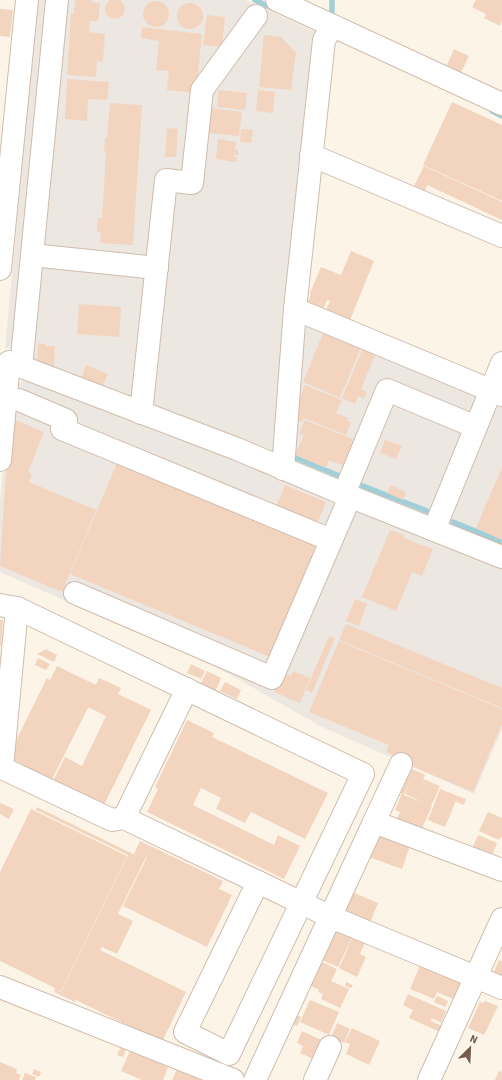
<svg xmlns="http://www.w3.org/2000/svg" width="502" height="1080" viewBox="0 0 502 1080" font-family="'Source Sans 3',sans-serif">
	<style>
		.industrial { fill: #ede7e1 }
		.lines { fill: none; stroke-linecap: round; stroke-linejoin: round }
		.stream { stroke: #a1cfd8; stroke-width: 5.5 }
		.building { fill: #f2d4bf }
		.minor-casing { stroke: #cfbcad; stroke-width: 24 }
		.minor { stroke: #fff; stroke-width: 22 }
	</style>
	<rect width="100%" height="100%" fill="#fcf5e7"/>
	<g class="industrial">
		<path d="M38 0H246L318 33 278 453 111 388 100 393 14 359 15 349 5 348Z"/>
		<path d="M304 321 502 401V540L291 455Z"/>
		<path d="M26 378 177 437 502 569V729L474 794 322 727 192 653 118 624 0 572V502L11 390Z"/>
	</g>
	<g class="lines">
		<g class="stream">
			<path d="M255 0 274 9"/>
			<path d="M332 0V20"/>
			<path d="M492 111 502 116"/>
			<path d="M289 455 342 477"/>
			<path d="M358 484 427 511"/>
			<path d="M453 522 502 542"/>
		</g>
	</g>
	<g class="building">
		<circle cx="115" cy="9" r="10"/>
		<path d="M75 0H92V2L100 3 98 21H90L89 32 105 34 103 62 97 61 96 77 67 75 71 14H74Z"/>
		<path d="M476 0H502V20L500 26 484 18 486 14 472 7Z"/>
		<circle cx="156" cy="14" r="13"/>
		<circle cx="190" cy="16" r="13"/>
		<path d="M0 9 13 10 10 37 0 36Z"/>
		<path d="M207 15 225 17 222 47 203 45Z"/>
		<path d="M142 27 202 34 196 93 167 90 169 71 156 70 159 41 141 38Z"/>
		<path d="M264 35 281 37 296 53 291 90 259 87Z"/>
		<path d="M454 49 469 56 461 72 447 65Z"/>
		<path d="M67 79 109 82 107 100 88 99 87 121 65 119Z"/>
		<path d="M219 90 247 93 245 110 217 107Z"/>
		<path d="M258 90 275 92 273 113 256 111Z"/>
		<path d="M452 102 502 125V201L423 165Z"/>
		<path d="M110 103 142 105 133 245 100 243 101 232H97L98 218H102L106 152H104L105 138H107Z"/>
		<path d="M210 108 242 112 239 136 208 133Z"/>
		<path d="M167 128 178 129 176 157H165Z"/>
		<path d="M241 129 253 130 251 143 240 142Z"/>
		<path d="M218 139 236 142 235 150H238V155L234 154V157H237L236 162 216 159Z"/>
		<path d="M424 166 502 202V220L427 185 425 191 414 186Z"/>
		<path d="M351 251 374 261 350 320 326 310 330 301 327 300 322 311 307 304 311 294 310 293 321 267 341 275Z"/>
		<path d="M79 304 121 307 119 337 77 334Z"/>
		<path d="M324 331 361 347 340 398 303 382Z"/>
		<path d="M38 343 45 344V346H55L54 367 37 366Z"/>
		<path d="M363 348 376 353 361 389 367 392 364 399 358 396 355 404 342 398Z"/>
		<path d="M86 365 108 374 101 390 80 382Z"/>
		<path d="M305 385 342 400 336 413 348 418 347 421 351 422 346 435 304 418 302 422 297 420 300 398 305 400 300 398Z"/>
		<path d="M13 419 44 432 28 472 32 474 29 482 96 510 62 592 0 566 6 472 10 464Z"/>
		<path d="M305 420 353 439 352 441 355 443 344 466 329 460 326 468 295 455 304 435 299 434Z"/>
		<path d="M385 440 402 446 396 459 380 453Z"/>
		<path d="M117 463 319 546 273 658 70 574Z"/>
		<path d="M502 467V540L476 528Z"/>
		<path d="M285 485 326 502 317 524 276 507Z"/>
		<path d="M391 485 406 492 403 500 387 493Z"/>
		<path d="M390 530 404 535 403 538 433 549 422 576 412 572 396 611 362 597Z"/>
		<path d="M355 599 367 604 359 626 346 621Z"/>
		<path d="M0 620H3L1 646H0Z"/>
		<path d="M346 624 502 688V708L339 640Z"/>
		<path d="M329 636 335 638 312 693 306 690Z"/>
		<path d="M339 641 502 709V724L473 792 409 765 410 763 386 752 389 745 309 712Z"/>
		<path d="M46 649 57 655 54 662 37 654Z"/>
		<path d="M38 658 50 664 46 670 35 665Z"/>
		<path d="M191 664 205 671 201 679 187 673Z"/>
		<path d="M57 666 96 685 99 678 121 688 118 694 151 710 103 807 51 785 65 757 82 766 106 716 88 707 99 686 52 779 38 772 36 776 20 768 22 764 8 757 47 678 50 680Z"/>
		<path d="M207 671 221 678 215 692 200 685Z"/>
		<path d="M293 671 310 678 300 703 274 692 282 673 291 676Z"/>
		<path d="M225 682 241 690 237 699 220 691Z"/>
		<path d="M187 720 214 733 212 737 328 793 305 839 251 812 245 823 216 809 221 798 201 788 193 805 274 845 278 835 300 846 284 879 147 812 158 789 155 787Z"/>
		<path d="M406 766 425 775 423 779 440 786 431 806 405 794 412 776 404 795 432 806 420 833 395 823 400 812 395 810 402 793 395 791Z"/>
		<path d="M440 789 458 796 445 827 428 820Z"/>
		<path d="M458 796 466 799 464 805 456 802Z"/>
		<path d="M0 803 14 809 9 819 0 814Z"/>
		<path d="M37 807 139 857 134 854 140 841 223 881 219 889 232 895 207 947 123 906 147 857 152 859 146 857 118 914 133 921 117 954 102 947 100 950 186 992 162 1042 76 1000 75 1002 54 992 55 988 0 961V872L31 809 127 856 61 991 57 990 61 992 128 855 36 810Z"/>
		<path d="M488 812 502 818V838L501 837 499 840 479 831Z"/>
		<path d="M375 833 410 846 402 869 366 856Z"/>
		<path d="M478 835 497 843 491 858 472 849Z"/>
		<path d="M352 892 378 903 370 923 344 912Z"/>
		<path d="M334 930 352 938 338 967 320 959Z"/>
		<path d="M353 937 365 942 360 954 366 957 357 977 339 968Z"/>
		<path d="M318 960 337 969 331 981 349 989 340 1008 321 999 323 994 318 992 319 990 309 985Z"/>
		<path d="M499 960 502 961V978L493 974Z"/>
		<path d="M421 963 466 983 458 1001 437 992 434 999 410 989Z"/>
		<path d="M346 982 353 985 351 988 345 986Z"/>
		<path d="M408 994 446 1011 441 1023 432 1018 431 1021 444 1027 442 1033 409 1018 413 1010 403 1005Z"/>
		<path d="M437 996 448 1001 445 1007 434 1002Z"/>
		<path d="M310 1000 339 1012 329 1035 300 1022Z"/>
		<path d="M485 1001 498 1006 484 1035 468 1028 480 1002 484 1003Z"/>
		<path d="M294 1014 301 1017 297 1026 290 1023Z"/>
		<path d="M337 1023 350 1029 344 1043 331 1037Z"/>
		<path d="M352 1028 380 1041 369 1065 346 1054 350 1044 345 1042Z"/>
		<path d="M302 1031 324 1041 315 1060 300 1053 303 1046 297 1043Z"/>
		<path d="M122 1045 127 1047 123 1057 117 1055Z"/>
		<path d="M130 1051 146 1057 147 1054 157 1059 155 1061 168 1067 163 1080H142L121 1071Z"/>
		<path d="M0 1062 17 1069 16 1073 21 1075 19 1080H0Z"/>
		<path d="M178 1067 202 1077 201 1080H172Z"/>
		<path d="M34 1069 41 1072 39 1077 32 1074Z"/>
		<path d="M499 1071 502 1072V1080H495Z"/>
		<path d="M25 1073 36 1077 35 1080H22Z"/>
	</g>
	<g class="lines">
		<defs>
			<g id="minor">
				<path d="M277 0 502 104"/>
				<path d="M311 155 502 236"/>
				<path d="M32 255 157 268"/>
				<path d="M0 269 27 0"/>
				<path d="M295 309 502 395"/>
				<path d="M21 367 57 0"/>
				<path d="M19 400 66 420 62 429 331 540"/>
				<path d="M141 413 166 180 192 183 202 90 256 16"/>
				<path d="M0 460 9 362 237 449 344 494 502 557"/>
				<path d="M283 469 295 309 324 40 333 26"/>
				<path d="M344 494 387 390 476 427"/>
				<path d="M434 530 502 363"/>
				<path d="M75 593 272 678 350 497"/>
				<path d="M0 605 17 608 363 774 229 1054 185 1032 258 882"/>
				<path d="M17 608 2 768 112 820 124 818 331 917 502 988"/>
				<path d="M124 818 187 689"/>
				<path d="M374 822 401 764"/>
				<path d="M0 987 233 1080"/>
				<path d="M255 1080 374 822 502 870"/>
				<path d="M315 1080 330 1047"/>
				<path d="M429 1080 502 919"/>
			</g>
		</defs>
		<use href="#minor" class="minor-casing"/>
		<use href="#minor" class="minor"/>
	</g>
	<g transform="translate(470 1048) rotate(24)" stroke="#fff8ee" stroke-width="3" paint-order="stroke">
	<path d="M0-3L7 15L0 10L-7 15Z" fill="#775b4b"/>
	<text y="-6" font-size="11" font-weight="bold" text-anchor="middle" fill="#775b4b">N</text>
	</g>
</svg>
